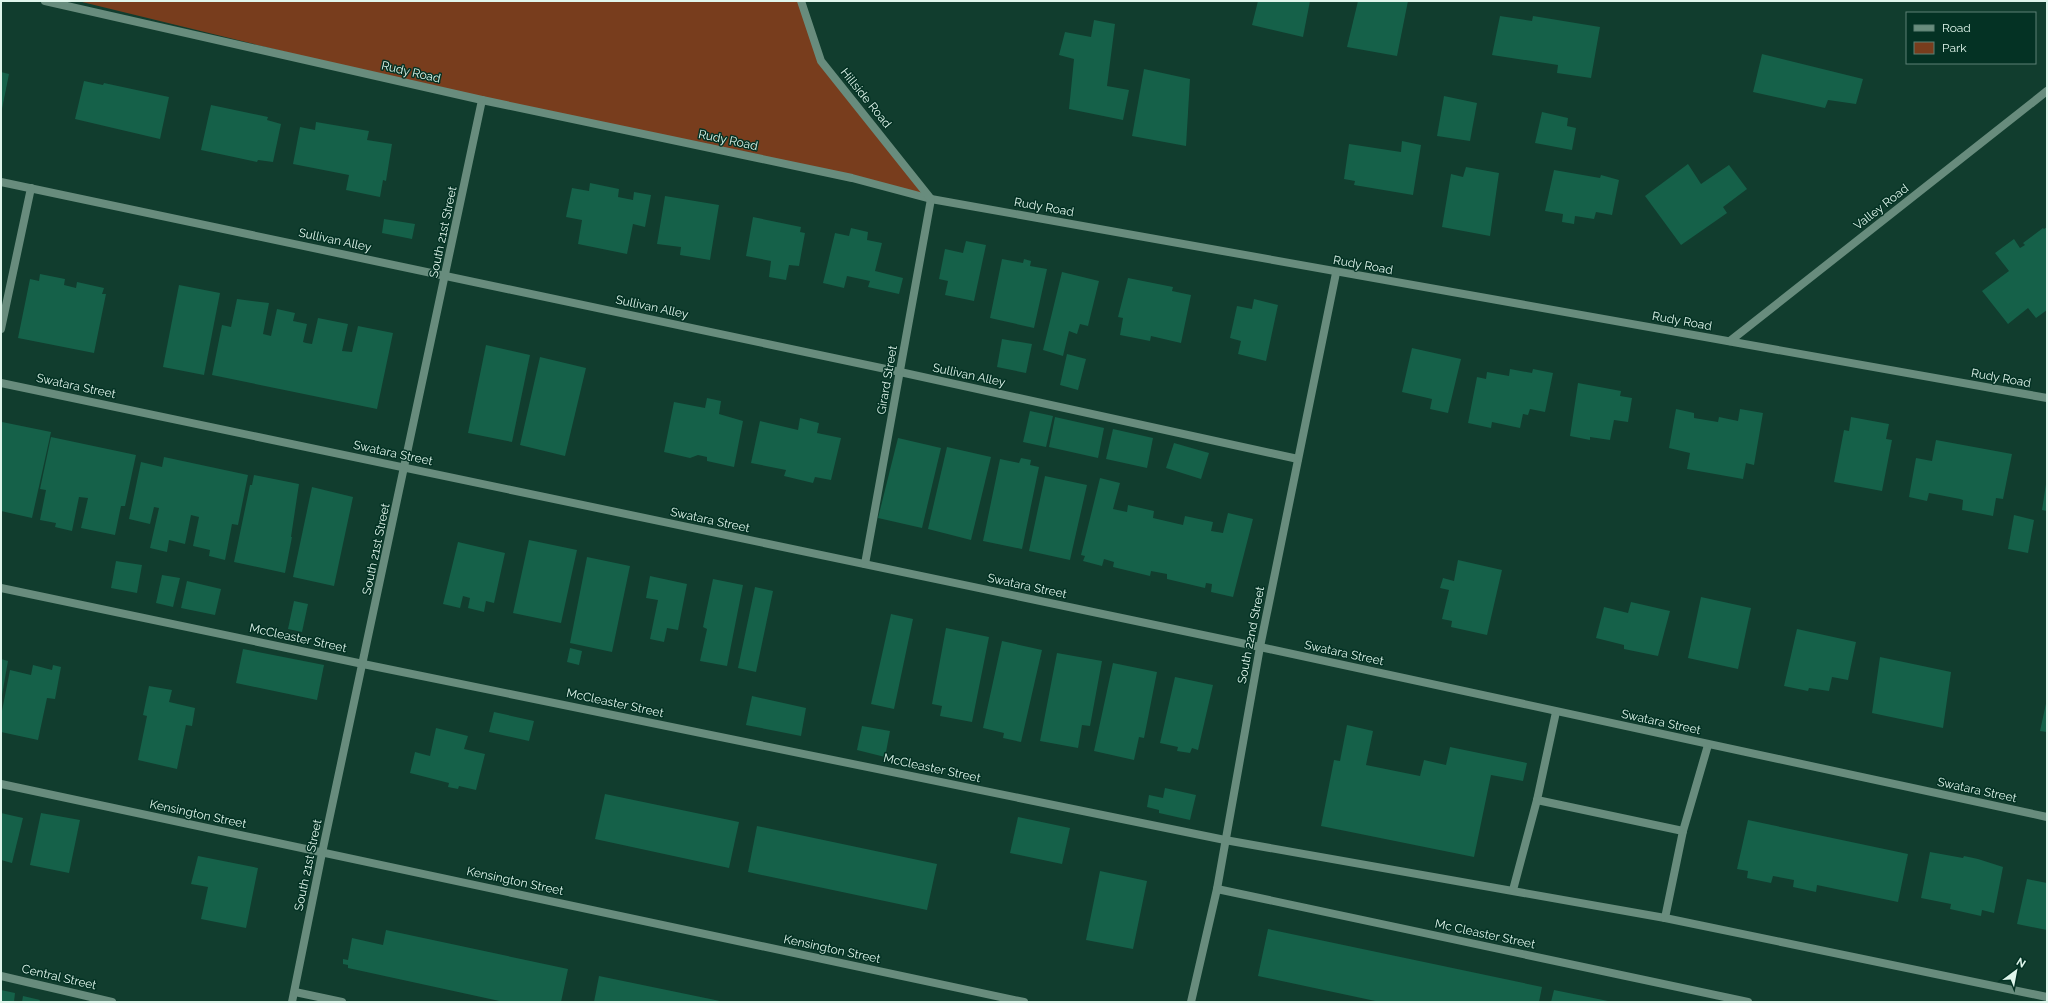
<svg xmlns="http://www.w3.org/2000/svg" width="2048" height="1003" viewBox="0 0 2048 1003" font-family="Raleway,sans-serif">
	<style>
		.green { fill: #783d1d }
		.building { fill: #156149 }
		.lines { fill: none; stroke-linecap: round; stroke-linejoin: round }
		.service { stroke: #688c7d; stroke-width: 8 }
		.minor { stroke: #688c7d; stroke-width: 8 }
		.labels { text-anchor: middle; stroke-width: 3; stroke-linejoin: round; paint-order: stroke }
		.street-label { font-size: 12px; fill: #e0f6ec; stroke: #043224 }
	</style>
	<rect width="100%" height="100%" fill="#113d2e"/>
	<path class="green" d="M78 1H801L821 61 931 199 482 100Z"/>
	<g class="building">
		<path d="M1258 1H1310L1303 37 1252 25Z"/>
		<path d="M1358 1H1408L1397 56 1347 47Z"/>
		<path d="M1500 16 1532 21 1533 16 1600 27 1591 78 1557 73 1558 65 1492 55Z"/>
		<path d="M1094 20 1115 24 1107 86 1129 90 1123 120 1069 109 1074 59 1059 55 1065 32 1091 37Z"/>
		<path d="M1762 54 1863 79 1856 104 1828 100 1825 108 1753 92Z"/>
		<path d="M1144 69 1190 79 1186 146 1132 136Z"/>
		<path d="M1 72 9 74 2 109H1Z"/>
		<path d="M84 81 103 85 104 83 169 97 160 139 75 119Z"/>
		<path d="M1444 96 1477 103 1470 141 1437 136Z"/>
		<path d="M211 105 268 117 267 120 281 124 273 162 258 160 257 162 201 150Z"/>
		<path d="M1542 112 1568 118 1567 126 1576 128 1572 150 1535 143Z"/>
		<path d="M316 122 369 131 367 140 392 144 386 181 383 180 380 197 346 190 349 175 293 164 300 127 315 130Z"/>
		<path d="M1402 141 1421 145 1413 195 1354 185 1355 181 1344 179 1349 144 1401 152Z"/>
		<path d="M1688 164 1701 184 1729 165 1747 189 1723 207 1727 213 1681 245 1645 196Z"/>
		<path d="M1466 167 1499 173 1490 236 1442 227 1451 174 1463 177Z"/>
		<path d="M1554 170 1600 178 1601 175 1619 180 1612 215 1596 212 1594 219 1575 216 1574 224 1562 222 1563 214 1545 211Z"/>
		<path d="M590 183 619 189 618 197 633 200 634 192 651 195 645 227 633 224 627 254 578 244 582 220 566 217 572 188 589 191Z"/>
		<path d="M665 196 719 205 710 260 680 255 681 247 657 244Z"/>
		<path d="M753 217 801 227 800 232 805 233 799 266 789 265 786 280 769 277 771 261 746 256Z"/>
		<path d="M384 219 415 224 412 239 382 233Z"/>
		<path d="M2047 227V310L2036 318 2028 308 2008 324 1982 291 2009 271 1995 253 2014 239 2020 248 2025 245 2023 243 2043 228 2044 229Z"/>
		<path d="M851 228 868 232 867 240 882 243 875 271 903 278 899 294 868 287 870 281 847 276 844 288 823 283 835 233 849 236Z"/>
		<path d="M966 241 986 245 974 301 945 295 948 281 939 279 945 249 963 253Z"/>
		<path d="M1002 259 1023 263 1024 259 1031 261 1030 266 1047 269 1034 328 990 318Z"/>
		<path d="M1062 272 1099 281 1088 326 1080 324 1077 334 1069 331 1063 356 1043 350Z"/>
		<path d="M40 274 65 279 64 285 76 288 77 282 104 288 102 294H106L94 353 18 338 30 279 39 281Z"/>
		<path d="M1128 278 1173 287 1172 291 1191 295 1181 343 1151 336 1150 341 1120 335 1123 318 1118 317Z"/>
		<path d="M179 285 220 293 204 375 163 367Z"/>
		<path d="M237 299 269 303 263 334 271 336 277 309 295 313 293 321 307 324 303 342 306 343 312 344 318 318 348 324 342 351 352 352 358 326 393 333 377 409 212 375 222 325 231 327Z"/>
		<path d="M1254 299 1278 305 1266 361 1238 354 1241 341 1230 338 1237 306 1252 309Z"/>
		<path d="M1002 339 1032 344 1026 373 997 367Z"/>
		<path d="M486 345 530 355 512 442 468 433Z"/>
		<path d="M1412 348 1461 359 1448 413 1430 409 1432 399 1402 392Z"/>
		<path d="M1067 354 1086 359 1078 390 1060 385Z"/>
		<path d="M540 357 586 368 565 456 520 445Z"/>
		<path d="M1510 369 1532 373 1533 369 1553 373 1545 412 1530 409 1528 415 1523 414 1520 428 1492 422 1491 428 1468 423 1477 377 1486 379 1487 372 1509 376Z"/>
		<path d="M1578 383 1621 391 1620 396 1632 398 1628 422 1614 420 1610 440 1590 437V440L1570 436Z"/>
		<path d="M707 398 721 401 719 414 743 421 734 467 707 461V457L698 455 690 458 664 452 674 402 705 408Z"/>
		<path d="M1676 409 1694 413V418L1718 422 1719 417 1738 421 1740 409 1763 413 1754 465 1746 463 1743 479 1687 469 1690 453 1669 448Z"/>
		<path d="M1030 411 1053 416 1046 447 1023 442Z"/>
		<path d="M1055 417 1104 428 1098 458 1049 447Z"/>
		<path d="M1851 417 1889 424 1886 439 1892 440 1882 491 1834 482 1844 430 1849 431Z"/>
		<path d="M800 418 819 423 817 433 841 438 831 480 815 477 813 483 784 476 786 470 751 463 760 421 798 430Z"/>
		<path d="M2 422 51 432 32 518 1 511Z"/>
		<path d="M1113 429 1153 438 1147 468 1106 459Z"/>
		<path d="M51 437 136 455 125 506H121L115 535 81 528 88 498 79 497 72 531 55 527 56 523 40 520 46 490 40 489Z"/>
		<path d="M898 438 941 448 922 528 878 518Z"/>
		<path d="M1936 440 2012 454 2003 499 1996 498 1993 516 1962 510 1963 500 1960 499 1929 493 1927 501 1909 497 1916 458 1932 461Z"/>
		<path d="M1174 443 1209 453 1201 479 1166 468Z"/>
		<path d="M947 447 991 457 971 540 928 529Z"/>
		<path d="M164 457 248 475 238 525 232 524 225 560 209 556 210 550 193 546 199 517 191 515 185 544 169 540 167 552 150 548 159 508 154 507 150 524 129 519 141 462 162 467Z"/>
		<path d="M1021 458 1031 460 1030 465 1039 467 1022 549 983 541 1000 459 1019 463Z"/>
		<path d="M254 475 299 484 291 537H292L285 573 234 562 250 485H252Z"/>
		<path d="M1045 476 1087 485 1070 560 1029 551Z"/>
		<path d="M1100 478 1120 483 1113 509 1127 512 1128 505 1154 511 1153 518 1183 525 1185 516 1213 522 1211 531 1223 533 1228 513 1253 519 1233 597 1211 592 1212 584 1206 583 1205 588 1167 579V574L1151 571 1150 576 1113 567 1114 562 1104 559 1102 566 1083 561 1085 556 1081 555Z"/>
		<path d="M2046 484H2047V511L2042 510Z"/>
		<path d="M312 487 353 497 334 586 293 577Z"/>
		<path d="M2014 515 2034 520 2028 553 2008 549Z"/>
		<path d="M529 540 577 550 561 623 513 613Z"/>
		<path d="M458 542 505 553 494 603 486 601 484 612 468 608 470 598 463 596 460 608 443 604Z"/>
		<path d="M587 557 630 566 612 652 570 643Z"/>
		<path d="M1458 560 1502 570 1487 635 1451 627 1452 621 1442 619 1449 590 1440 588 1443 578 1454 581Z"/>
		<path d="M116 561 142 565 137 593 111 588Z"/>
		<path d="M162 575 180 578 173 607 156 603Z"/>
		<path d="M650 576 687 584 678 630 667 628 664 642 650 639 658 600 646 598Z"/>
		<path d="M713 579 743 585 727 666 700 661 707 629 703 627Z"/>
		<path d="M187 581 221 589 215 615 181 608Z"/>
		<path d="M755 587 773 591 756 672 738 668Z"/>
		<path d="M1701 597 1751 608 1738 669 1688 658Z"/>
		<path d="M294 601 308 604 302 632 288 629Z"/>
		<path d="M1631 602 1670 611 1658 656 1624 649V645L1596 638 1604 607 1628 613Z"/>
		<path d="M891 614 913 619 894 709 871 704Z"/>
		<path d="M946 628 989 637 972 722 940 716 942 706 932 704Z"/>
		<path d="M1797 629 1856 642 1848 680 1832 677 1829 691 1809 688 1808 691 1784 686Z"/>
		<path d="M1002 641 1042 650 1021 742 1003 738 1004 733 983 728Z"/>
		<path d="M570 648 582 651 579 665 567 662Z"/>
		<path d="M243 649 324 665 317 700 236 683Z"/>
		<path d="M1057 653 1102 661 1090 726 1082 725 1078 748 1040 741Z"/>
		<path d="M1880 657 1951 672 1943 728 1872 713Z"/>
		<path d="M1 659 8 661 2 695H1Z"/>
		<path d="M1113 663 1157 672 1144 738 1139 737 1134 760 1094 751Z"/>
		<path d="M33 665 52 670 53 665 61 667 55 699 47 698 38 740 1 732V716L10 670 31 675Z"/>
		<path d="M1175 677 1213 685 1198 750 1192 748 1190 753 1177 751 1178 747 1160 743Z"/>
		<path d="M149 686 172 690 169 702 195 708 192 726 186 725 177 769 138 760 147 716 143 715Z"/>
		<path d="M752 696 806 708 801 736 746 725Z"/>
		<path d="M2047 699V732L2040 731Z"/>
		<path d="M494 712 534 721 529 741 489 732Z"/>
		<path d="M1347 725 1373 731 1366 765 1420 776 1424 760 1446 765 1450 747 1527 763 1523 781 1491 775 1474 857 1321 826 1334 760 1340 761Z"/>
		<path d="M862 726 890 731 885 757 857 750Z"/>
		<path d="M436 728 468 736 464 749 485 754 476 790 459 786 458 789 448 787 449 783 410 773 415 752 430 756Z"/>
		<path d="M1165 788 1196 795 1190 820 1159 813V810L1147 807 1149 795 1163 798Z"/>
		<path d="M605 794 739 822 729 868 595 839Z"/>
		<path d="M1 813 23 818 12 863 1 860Z"/>
		<path d="M41 813 80 820 69 873 30 865Z"/>
		<path d="M1018 817 1070 828 1062 864 1010 853Z"/>
		<path d="M1748 820 1908 854 1898 902 1817 885 1816 892 1793 887 1794 880 1773 876 1771 883 1747 878 1748 871 1737 869Z"/>
		<path d="M757 826 937 864 927 910 748 872Z"/>
		<path d="M1930 852 1963 858 1964 856 1978 859 2003 867 1994 913 1982 910 1981 916 1950 909 1951 904 1921 898Z"/>
		<path d="M198 856 258 868 246 928 201 919 208 887 191 884Z"/>
		<path d="M1100 871 1147 881 1133 949 1086 940Z"/>
		<path d="M2027 879 2047 883V930L2017 924Z"/>
		<path d="M1268 929 1542 987 1539 1002H1380L1258 976Z"/>
		<path d="M386 930 568 969 561 1002H504L348 968V965L343 964V959L348 960 352 938 383 945Z"/>
		<path d="M599 976 720 1001V1002H594Z"/>
		<path d="M1 990 15 993 14 1002H1Z"/>
		<path d="M1554 990 1608 1001V1002H1551Z"/>
		<path d="M23 996 40 1000 39 1002H22Z"/>
	</g>
	<g class="lines">
		<g class="service">
			<path d="M1 182 900 372 1298 459"/>
			<path d="M1 588 363 664 1225 840 1665 918 2047 997"/>
			<path d="M1556 712 1537 800 1683 831"/>
			<path d="M1513 890 1537 800"/>
			<path d="M1665 918 1683 831 1708 745"/>
			<path d="M1 976 112 1002"/>
		</g>
		<g class="minor">
			<path d="M45 1 482 100 852 178 931 199 2047 398"/>
			<path d="M801 1 821 61 931 199 865 564"/>
			<path d="M1 329 31 188"/>
			<path d="M1730 341 2047 91"/>
			<path d="M1 383 1260 647 2047 817"/>
			<path d="M1 784 1024 1002"/>
			<path d="M1217 889 1748 1002"/>
			<path d="M295 992 342 1002"/>
			<path d="M292 1002 322 853 482 100"/>
			<path d="M1191 1002 1217 889 1260 647 1336 273"/>
		</g>
	</g>
	<g class="labels">
		<g class="street-label">
			<text transform="translate(411 72) rotate(13)" y="4">Rudy Road</text>
			<text transform="translate(866 98) rotate(51)" y="4">Hillside Road</text>
			<text transform="translate(728 140) rotate(12)" y="4">Rudy Road</text>
			<text transform="translate(1044 207) rotate(10)" y="4">Rudy Road</text>
			<text transform="translate(1881 207) rotate(-38)" y="4">Valley Road</text>
			<text transform="translate(443 232) rotate(-78)" y="4">South 21st Street</text>
			<text transform="translate(335 240) rotate(12)" y="4">Sullivan Alley</text>
			<text transform="translate(1363 265) rotate(10)" y="4">Rudy Road</text>
			<text transform="translate(652 307) rotate(12)" y="4">Sullivan Alley</text>
			<text transform="translate(1682 321) rotate(10)" y="4">Rudy Road</text>
			<text transform="translate(969 375) rotate(12)" y="4">Sullivan Alley</text>
			<text transform="translate(2001 378) rotate(10)" y="4">Rudy Road</text>
			<text transform="translate(887 380) rotate(-80)" y="4">Girard Street</text>
			<text transform="translate(76 386) rotate(12)" y="4">Swatara Street</text>
			<text transform="translate(393 453) rotate(12)" y="4">Swatara Street</text>
			<text transform="translate(710 520) rotate(12)" y="4">Swatara Street</text>
			<text transform="translate(376 549) rotate(-78)" y="4">South 21st Street</text>
			<text transform="translate(1027 586) rotate(12)" y="4">Swatara Street</text>
			<text transform="translate(1251 635) rotate(-79)" y="4">South 22nd Street</text>
			<text transform="translate(298 638) rotate(12)" y="4">McCleaster Street</text>
			<text transform="translate(1344 653) rotate(12)" y="4">Swatara Street</text>
			<text transform="translate(615 703) rotate(12)" y="4">McCleaster Street</text>
			<text transform="translate(1661 722) rotate(12)" y="4">Swatara Street</text>
			<text transform="translate(932 768) rotate(12)" y="4">McCleaster Street</text>
			<text transform="translate(1977 790) rotate(12)" y="4">Swatara Street</text>
			<text transform="translate(198 814) rotate(12)" y="4">Kensington Street</text>
			<text transform="translate(308 865) rotate(-78)" y="4">South 21st Street</text>
			<text transform="translate(515 881) rotate(12)" y="4">Kensington Street</text>
			<text transform="translate(1485 934) rotate(12)" y="4">Mc Cleaster Street</text>
			<text transform="translate(832 949) rotate(12)" y="4">Kensington Street</text>
			<text transform="translate(59 977) rotate(13)" y="4">Central Street</text>
		</g>
	</g>
	<rect width="2048" height="1003" fill="none" stroke="#e0f6ec" stroke-width="4"/>
	<rect x="1906" y="12" width="130" height="52" fill="#043224" stroke="#5c8074"/>
	<rect x="1914" y="25" width="20" height="6" fill="#688c7d" stroke="#5c8074"/>
	<text x="1942" y="32" font-size="12" fill="#e0f6ec">Road</text>
	<rect x="1914" y="42" width="20" height="12" fill="#783d1d" stroke="#5c8074"/>
	<text x="1942" y="52" font-size="12" fill="#e0f6ec">Park</text>
	<g transform="translate(2016 971) rotate(32)" stroke="#043224" stroke-width="3" paint-order="stroke">
	<path d="M0-3L7 15L0 10L-7 15Z" fill="#e0f6ec"/>
	<text y="-6" font-size="11" font-weight="bold" text-anchor="middle" fill="#e0f6ec">N</text>
	</g>
</svg>
